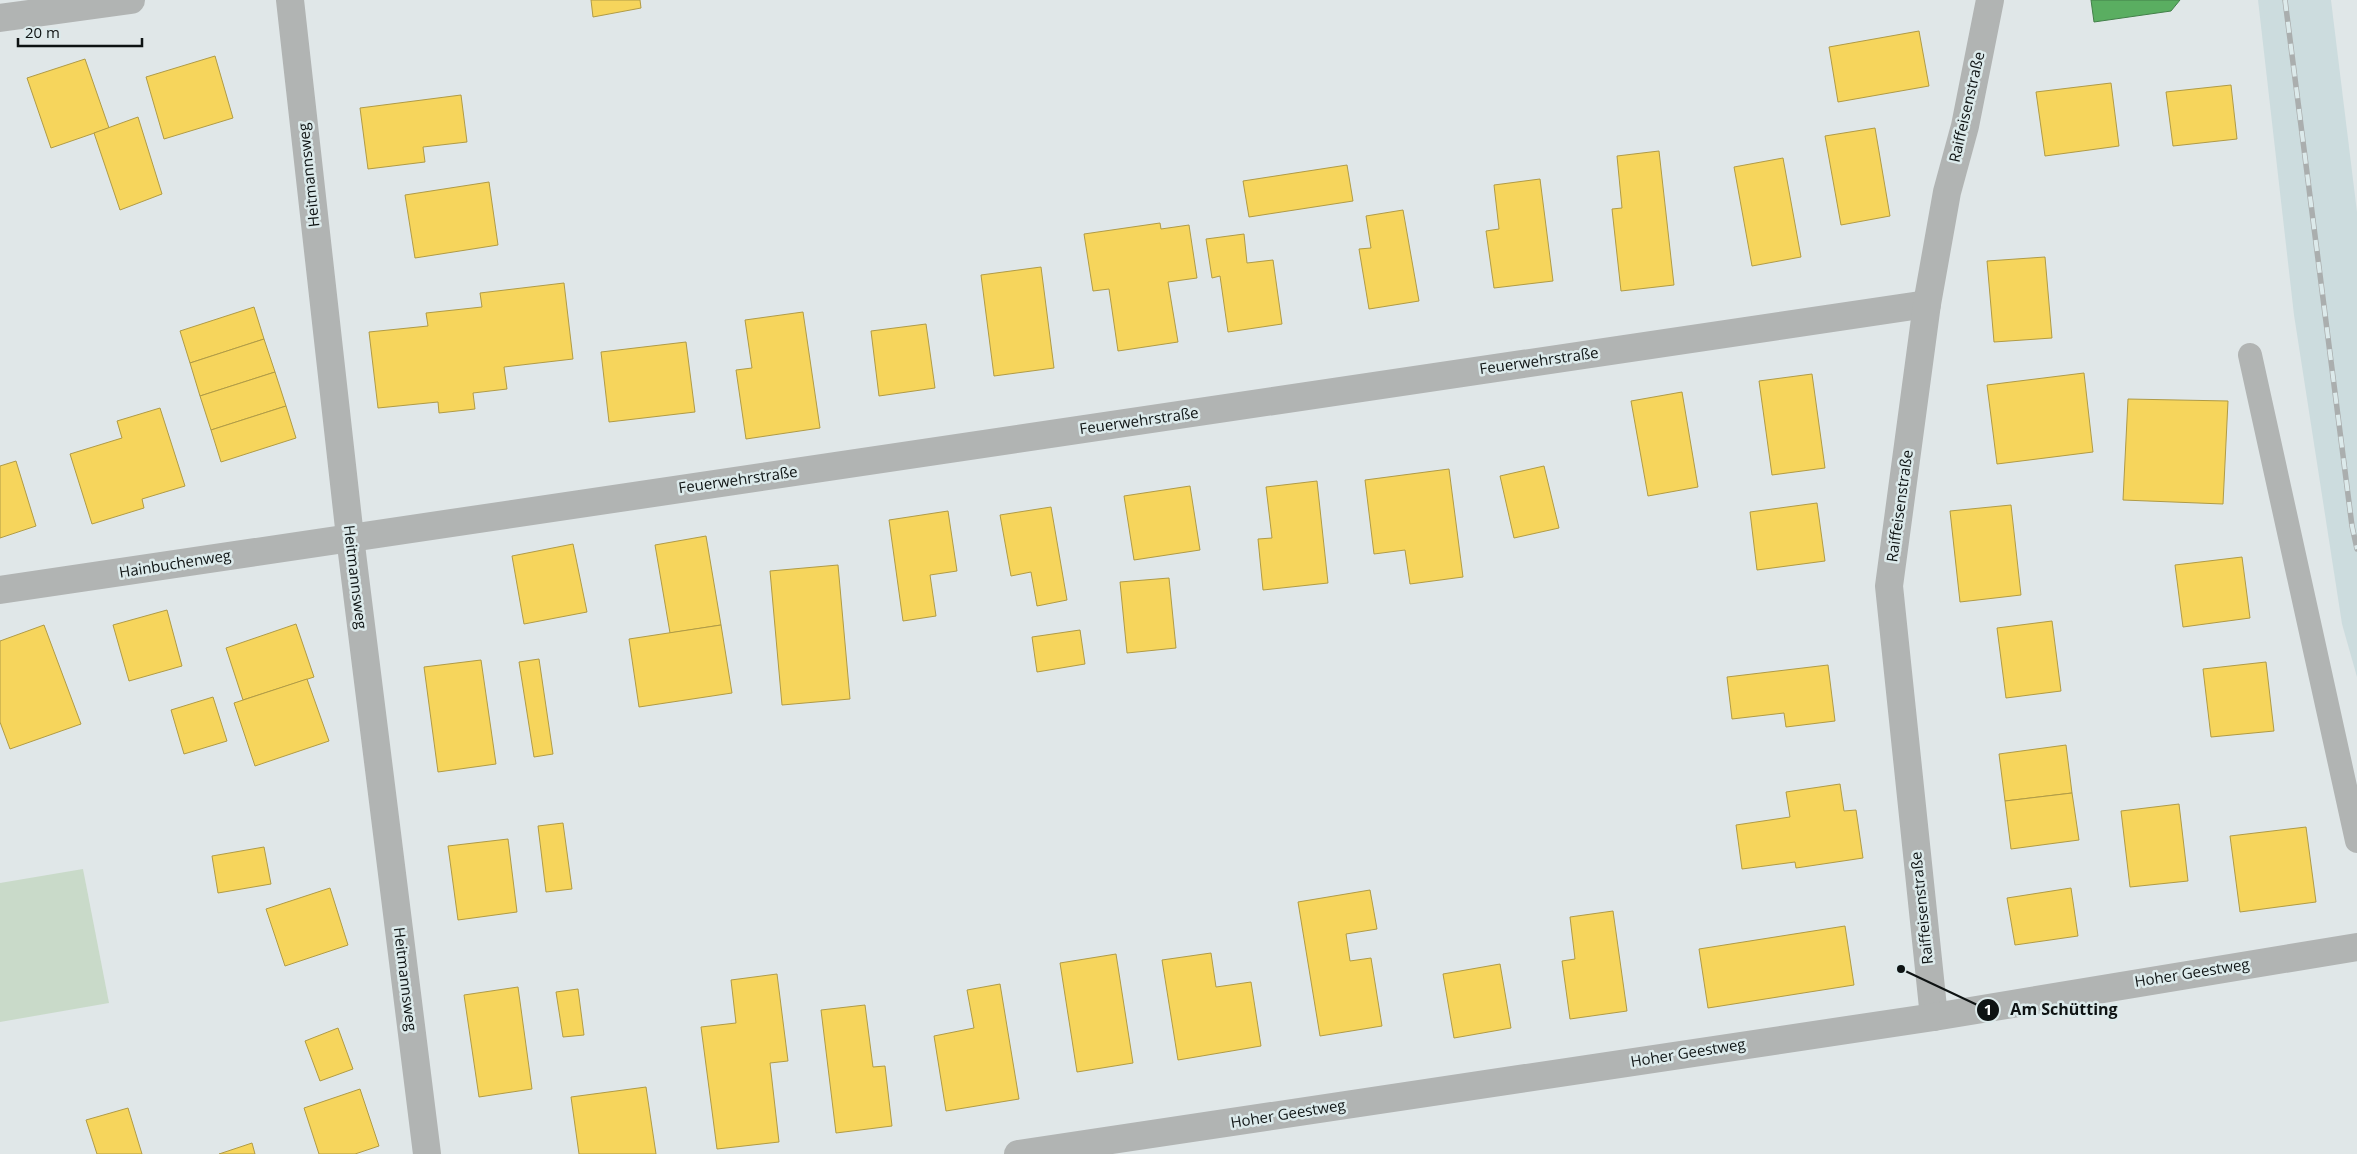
<svg xmlns="http://www.w3.org/2000/svg" width="2357" height="1154" viewBox="0 0 2357 1154" font-family="'Open Sans',sans-serif">
	<style>
		.built { fill: #ccdcde }
		.green { fill: #c9dac9 }
		.homes { fill: #f6d55c; stroke: #b09b46 }
		.public { fill: #5aae61; stroke: #43804a }
		.lines { fill: none; stroke-linecap: round; stroke-linejoin: round }
		.lane { stroke: #b1b4b3; stroke-width: 24 }
		.street { stroke: #b1b4b3; stroke-width: 28 }
		.rail-casing { stroke: #aaaeae; stroke-width: 5.5 }
		.rail { stroke: #dceaeb; stroke-width: 4; stroke-dasharray: 11; stroke-linecap: butt }
		.labels { text-anchor: middle; stroke-width: 5; stroke-linejoin: round; paint-order: stroke }
		.street-label { font-size: 15px; fill: #0e1313; stroke: #dceaeb }
		.leader { fill: none; stroke: #0e1313; stroke-width: 2 }
		.callout-dot { fill: #0e1313; stroke: #dceaeb; stroke-width: 2 }
		.mark-label { font-size: 15px; text-anchor: middle; font-weight: bold; fill: #fff }
		.callout-label { font-size: 16px; text-anchor: middle; font-weight: bold; fill: #0e1313; stroke: #dceaeb; stroke-width: 5; stroke-linejoin: round; paint-order: stroke }
	</style>
	<rect width="100%" height="100%" fill="#e0e7e8"/>
	<path class="built" d="M2258 0H2331L2357 212V677L2342 624 2294 315Z"/>
	<path class="green" d="M83 869 109 1003 0 1022V883Z"/>
	<g class="homes">
		<path d="M591 0H640L641 8 593 17Z"/>
		<path d="M1919 31 1929 86 1838 102 1829 47Z"/>
		<path d="M215 56 233 118 164 139 146 77Z"/>
		<path d="M85 59 109 128 51 148 27 78Z"/>
		<path d="M2111 83 2119 146 2045 156 2036 92Z"/>
		<path d="M2231 85 2237 139 2173 146 2166 92Z"/>
		<path d="M461 95 467 142 423 147 425 162 368 169 360 108Z"/>
		<path d="M138 117 162 194 120 210 94 133Z"/>
		<path d="M1875 128 1890 216 1841 225 1825 136Z"/>
		<path d="M1659 151 1674 285 1621 291 1612 209 1622 208 1617 156Z"/>
		<path d="M1783 158 1801 257 1752 266 1734 167Z"/>
		<path d="M1347 165 1353 201 1249 217 1243 181Z"/>
		<path d="M1540 179 1553 281 1494 288 1486 231 1499 229 1494 185Z"/>
		<path d="M489 182 498 245 415 258 405 195Z"/>
		<path d="M1403 210 1419 301 1369 309 1359 249 1371 248 1366 216Z"/>
		<path d="M1160 223 1161 229 1189 225 1197 278 1168 282 1178 342 1118 351 1109 289 1093 291 1084 234Z"/>
		<path d="M1244 234 1247 263 1273 260 1282 324 1228 332 1220 276 1212 278 1206 239Z"/>
		<path d="M2045 257 2052 338 1994 342 1987 261Z"/>
		<path d="M1041 267 1054 368 994 376 981 275Z"/>
		<path d="M564 283 573 359 504 367 507 389 473 393 475 409 439 413 438 402 378 408 369 332 428 326 426 313 482 307 480 293Z"/>
		<path d="M254 307 264 339 190 363 180 331Z"/>
		<path d="M803 312 820 428 746 439 736 370 752 368 745 320Z"/>
		<path d="M926 324 935 388 879 396 871 331Z"/>
		<path d="M264 339 275 372 200 396 190 363Z"/>
		<path d="M686 342 695 412 609 422 601 352Z"/>
		<path d="M275 372 286 406 211 430 200 396Z"/>
		<path d="M2084 373 2093 452 1997 464 1987 385Z"/>
		<path d="M1812 374 1825 468 1772 475 1759 381Z"/>
		<path d="M1682 392 1698 487 1648 496 1631 401Z"/>
		<path d="M2128 399 2228 401 2223 504 2123 500Z"/>
		<path d="M286 406 296 438 221 462 211 430Z"/>
		<path d="M160 408 185 486 142 499 144 508 92 524 70 454 122 438 117 421Z"/>
		<path d="M16 461 36 526 0 538V466Z"/>
		<path d="M1544 466 1559 528 1514 538 1500 476Z"/>
		<path d="M1449 469 1463 577 1410 584 1405 550 1374 554 1365 480Z"/>
		<path d="M1317 481 1328 583 1263 590 1258 539 1272 538 1266 487Z"/>
		<path d="M1190 486 1200 550 1134 560 1124 496Z"/>
		<path d="M1817 503 1825 561 1757 570 1750 512Z"/>
		<path d="M2011 505 2021 595 1960 602 1950 511Z"/>
		<path d="M1051 507 1067 600 1037 606 1031 572 1011 576 1000 515Z"/>
		<path d="M948 511 957 571 930 575 936 616 903 621 889 520Z"/>
		<path d="M706 536 721 625 670 633 655 545Z"/>
		<path d="M573 544 587 612 524 624 512 556Z"/>
		<path d="M2242 557 2250 618 2183 627 2175 565Z"/>
		<path d="M838 565 850 699 782 705 770 571Z"/>
		<path d="M1169 578 1176 648 1127 653 1120 582Z"/>
		<path d="M167 610 182 666 129 681 113 625Z"/>
		<path d="M2052 621 2061 691 2006 698 1997 628Z"/>
		<path d="M296 624 314 677 243 700 226 648Z"/>
		<path d="M44 625 81 724 10 749 0 722V641Z"/>
		<path d="M721 625 732 693 639 707 629 639Z"/>
		<path d="M1080 630 1085 664 1037 672 1032 637Z"/>
		<path d="M539 659 553 754 534 757 519 662Z"/>
		<path d="M481 660 496 764 438 772 424 667Z"/>
		<path d="M2266 662 2274 731 2211 737 2203 669Z"/>
		<path d="M1828 665 1835 721 1786 727 1784 713 1732 719 1727 677Z"/>
		<path d="M307 679 329 741 255 766 234 703Z"/>
		<path d="M213 697 227 741 184 754 171 710Z"/>
		<path d="M2066 745 2072 793 2005 801 1999 754Z"/>
		<path d="M1840 784 1844 811 1856 810 1863 858 1796 868 1795 862 1742 869 1736 825 1790 817 1786 792Z"/>
		<path d="M2072 793 2079 840 2011 849 2005 801Z"/>
		<path d="M2179 804 2188 881 2130 887 2121 811Z"/>
		<path d="M563 823 572 889 546 892 538 826Z"/>
		<path d="M2306 827 2316 902 2240 912 2230 836Z"/>
		<path d="M508 839 517 912 458 920 448 846Z"/>
		<path d="M264 847 271 884 218 893 212 856Z"/>
		<path d="M330 888 348 945 285 966 266 909Z"/>
		<path d="M2071 888 2078 936 2015 945 2007 898Z"/>
		<path d="M1370 890 1377 929 1346 934 1350 961 1371 958 1382 1026 1320 1036 1298 902Z"/>
		<path d="M1613 911 1627 1011 1570 1019 1562 961 1575 959 1570 917Z"/>
		<path d="M1845 926 1854 985 1708 1008 1699 949Z"/>
		<path d="M1211 953 1216 987 1251 982 1261 1046 1178 1060 1162 960Z"/>
		<path d="M1116 954 1133 1063 1077 1072 1060 963Z"/>
		<path d="M1500 964 1511 1028 1454 1038 1443 974Z"/>
		<path d="M777 974 788 1061 770 1063 779 1142 717 1149 701 1027 736 1023 731 980Z"/>
		<path d="M1000 984 1019 1099 946 1111 934 1036 974 1028 967 990Z"/>
		<path d="M518 987 532 1089 479 1097 464 995Z"/>
		<path d="M578 989 584 1035 563 1037 556 992Z"/>
		<path d="M865 1005 873 1067 885 1066 892 1126 836 1133 821 1010Z"/>
		<path d="M338 1028 353 1069 320 1081 305 1041Z"/>
		<path d="M646 1087 656 1154H579L571 1097Z"/>
		<path d="M360 1089 379 1146 355 1154H319L304 1108Z"/>
		<path d="M128 1108 142 1154H97L86 1120Z"/>
		<path d="M252 1143 255 1154H219Z"/>
	</g>
	<path class="public" d="M2091 0H2180L2171 11 2094 22Z"/>
	<g class="lines">
		<path class="lane" d="M2250 355 2357 841"/>
		<g class="street">
			<path d="M290 0 350 537 427 1154"/>
			<path d="M0 18 131 0"/>
			<path d="M0 590 1927 304"/>
			<path d="M1934 1017 1889 586 1927 304 1947 192 1965 126 1990 0"/>
			<path d="M1018 1154 1934 1017 2357 947"/>
		</g>
		<defs>
			<path id="rail" d="M2285 0 2352 526 2357 549"/>
		</defs>
		<use href="#rail" class="rail-casing"/>
		<use href="#rail" class="rail"/>
	</g>
	<g class="labels">
		<g class="street-label">
			<text transform="translate(1967 107) rotate(-77)" y="5">Raiffeisenstraße</text>
			<text transform="translate(309 175) rotate(-96)" y="5">Heitmannsweg</text>
			<text transform="translate(1539 361) rotate(-8)" y="5">Feuerwehrstraße</text>
			<text transform="translate(1139 421) rotate(-8)" y="5">Feuerwehrstraße</text>
			<text transform="translate(738 480) rotate(-8)" y="5">Feuerwehrstraße</text>
			<text transform="translate(1900 506) rotate(-82)" y="5">Raiffeisenstraße</text>
			<text transform="translate(175 564) rotate(-9)" y="5">Hainbuchenweg</text>
			<text transform="translate(355 577) rotate(83)" y="5">Heitmannsweg</text>
			<text transform="translate(1922 908) rotate(-96)" y="5">Raiffeisenstraße</text>
			<text transform="translate(2192 973) rotate(-9)" y="5">Hoher Geestweg</text>
			<text transform="translate(405 979) rotate(83)" y="5">Heitmannsweg</text>
			<text transform="translate(1688 1053) rotate(-9)" y="5">Hoher Geestweg</text>
			<text transform="translate(1288 1114) rotate(-9)" y="5">Hoher Geestweg</text>
		</g>
	</g>
	<path class="leader" d="M1901 969L1988 1010"/>
	<g class="callout-dot">
		<circle cx="1901" cy="969" r="5"/>
		<circle cx="1988" cy="1010" r="12"/>
	</g>
	<g class="mark-label">
		<text x="1988" y="1015">1</text>
	</g>
	<g class="callout-label">
		<text x="2064" y="1015">Am Schütting</text>
	</g>
	<path d="M18 38v8h124v-8" fill="none" stroke="#0e1313" stroke-width="2.5"/>
	<text x="25" y="38" font-size="15" fill="#0e1313" stroke="#dceaeb" stroke-width="4" paint-order="stroke">20 m</text>
</svg>
